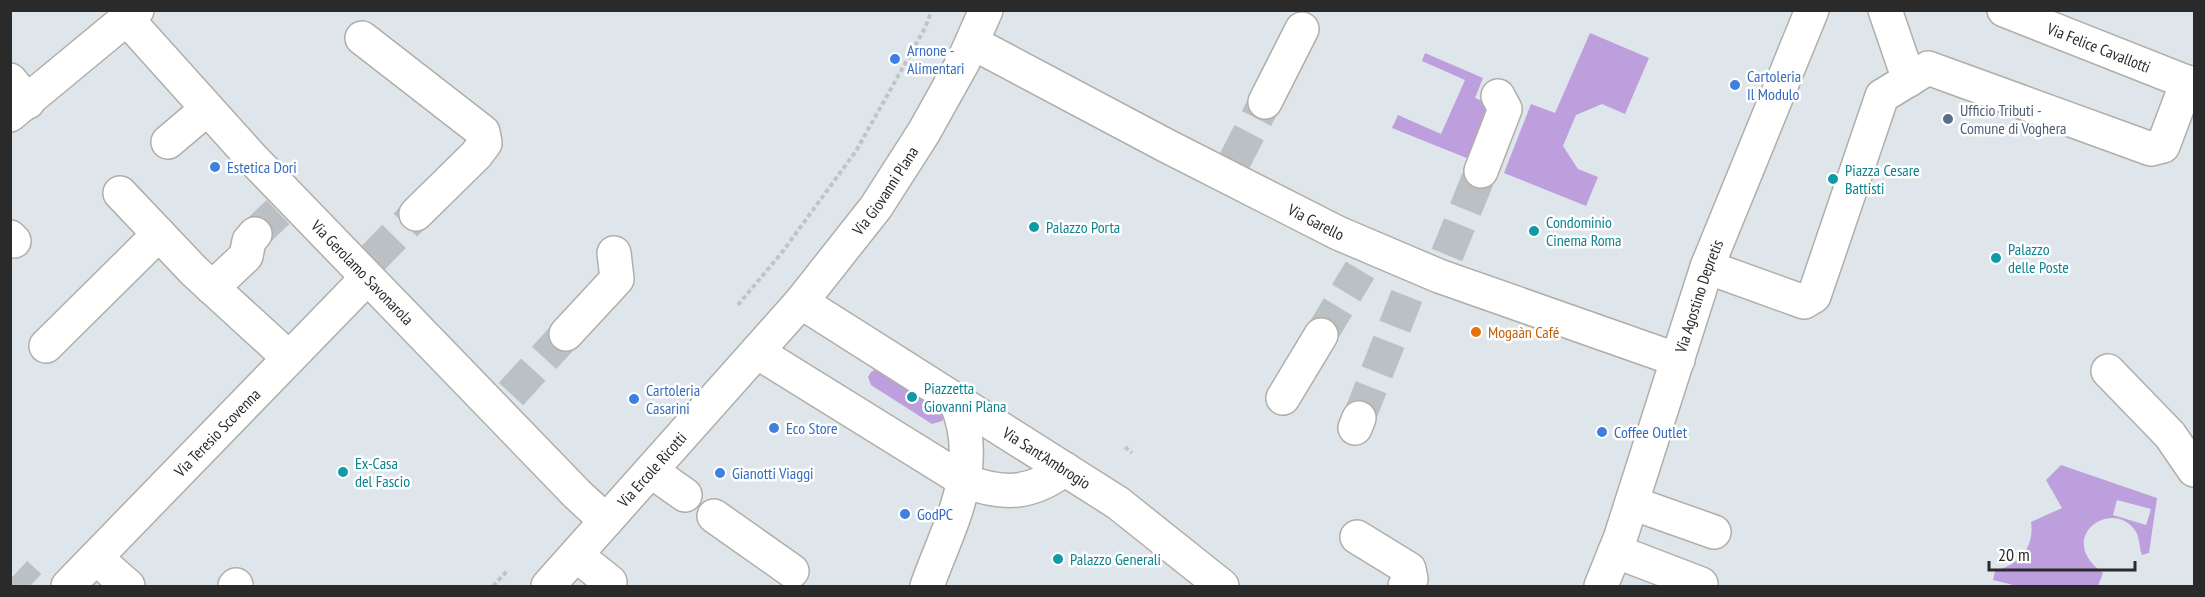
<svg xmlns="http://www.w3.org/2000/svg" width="2205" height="597" viewBox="0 0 2205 597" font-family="'PT Sans Narrow',sans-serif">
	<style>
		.green { fill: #be9fdd; fill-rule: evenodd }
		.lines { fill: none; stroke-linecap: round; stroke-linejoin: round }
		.minor-tunnel { stroke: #bac0c4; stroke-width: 33; stroke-dasharray: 33 16; stroke-linecap: butt }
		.minor-casing { stroke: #b2aea7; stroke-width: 36 }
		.path { stroke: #c3c3c3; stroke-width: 4; stroke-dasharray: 4.5 3; stroke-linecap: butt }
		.minor { stroke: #fff; stroke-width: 33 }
		.shop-dot { fill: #3f7fe0; stroke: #fff; stroke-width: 2 }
		.service-dot { fill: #5c6f8a; stroke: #fff; stroke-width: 2 }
		.culture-dot { fill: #0f9aa8; stroke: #fff; stroke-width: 2 }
		.food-dot { fill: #e8710a; stroke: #fff; stroke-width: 2 }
		.labels { text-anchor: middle; stroke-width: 5; stroke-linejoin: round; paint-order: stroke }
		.street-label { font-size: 16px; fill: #2a2a2a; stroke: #fff }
		.shop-label { font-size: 16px; fill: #366cbe; stroke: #fff; text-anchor: start }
		.service-label { font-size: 16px; fill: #4e5e75; stroke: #fff; text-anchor: start }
		.culture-label { font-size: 16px; fill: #0d838f; stroke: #fff; text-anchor: start }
		.food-label { font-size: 16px; fill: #c56008; stroke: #fff; text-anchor: start }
	</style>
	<rect width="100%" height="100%" fill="#dee6eb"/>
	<g class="green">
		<path d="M1590 33 1649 58 1625 114 1602 104 1576 115 1563 146 1578 169 1598 177 1586 206 1504 173 1531 104 1555 113Z"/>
		<path d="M1425 53 1483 78 1475 98 1490 104 1469 159 1392 128 1398 115 1441 134 1465 80 1422 61Z"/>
		<path d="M876 369 940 408 944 416 942 421 932 424 871 385 868 377 871 372Z"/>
		<path d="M2061 465 2157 498 2149 553 2142 555C2139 547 2140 539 2136 532 2114 496 2053 537 2103 573L2098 586H2017L1993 580 1995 571C2018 565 2035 548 2031 522L2062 508 2046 480ZM2117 500 2151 509 2146 525 2113 515Z"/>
	</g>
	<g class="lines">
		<g class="minor-tunnel">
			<path d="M1234 162 1265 102"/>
			<path d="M255 234 278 212"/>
			<path d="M1447 255 1481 171"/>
			<path d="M371 260 416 214"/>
			<path d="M1321 335 1360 270"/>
			<path d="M511 394 566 334"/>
			<path d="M1359 418 1408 293"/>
			<path d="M16 573 30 586"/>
		</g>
		<defs>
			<g id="minor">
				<path d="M1885 10 1909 80"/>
				<path id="s1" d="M2004 10 2194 85"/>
				<path id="s2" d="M127 19 252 158 577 494 606 521"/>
				<path d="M362 38 483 132 485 143 476 155 416 214"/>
				<path id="s3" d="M973 43 1165 145 1338 233 1439 276 1678 360"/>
				<path d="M10 80 28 102"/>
				<path d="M1265 102 1302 29"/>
				<path d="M10 115 137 10"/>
				<path d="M168 142 207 109"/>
				<path d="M1481 171 1505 109 1498 96"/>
				<path d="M120 193 194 271 289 358"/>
				<path d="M10 237 14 241"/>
				<path d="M1707 267 1804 302 1814 296 1882 96 1928 68 2151 149 2163 146 2187 82"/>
				<path d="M212 288 246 256 249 241 255 234"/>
				<path id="s4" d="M801 302 1118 503 1222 586"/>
				<path d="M566 334 617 279 614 253"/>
				<path d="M46 346 159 234"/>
				<path d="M757 352 965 481C1004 496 1032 494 1065 469"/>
				<path d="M2108 371 2170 435 2194 470"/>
				<path d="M1283 398 1321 335"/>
				<path d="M1355 428 1359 418"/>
				<path d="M651 471 685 495"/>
				<path d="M1632 503 1714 532"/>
				<path d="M714 516 792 571"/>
				<path d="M1357 537 1409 569 1411 579 1405 586"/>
				<path d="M1615 551 1701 584"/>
				<path d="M576 555 610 582"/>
				<path d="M96 558 128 586"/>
				<path id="s5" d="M68 586 366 279"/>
				<path d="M235 586 236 585"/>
				<path id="s6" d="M548 586 801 302 876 207 924 132 963 62 986 10"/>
				<path d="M927 586C949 525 985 465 955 400"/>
				<path id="s7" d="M1601 586 1620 539 1707 267 1812 10"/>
			</g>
		</defs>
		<use href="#minor" class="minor-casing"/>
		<g class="path">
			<path d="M738 305 783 251 856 151 925 28 932 10"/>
			<path d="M1125 447 1132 453"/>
			<path d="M493 586 507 571"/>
		</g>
		<use href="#minor" class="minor"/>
	</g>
	<g class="shop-dot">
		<circle cx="895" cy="59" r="6"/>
		<circle cx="1735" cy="85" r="6"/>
		<circle cx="215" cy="167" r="6"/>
		<circle cx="634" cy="399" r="6"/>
		<circle cx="774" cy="428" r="6"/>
		<circle cx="1602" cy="432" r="6"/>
		<circle cx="720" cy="473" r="6"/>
		<circle cx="905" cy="514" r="6"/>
	</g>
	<circle class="service-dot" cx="1948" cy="119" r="6"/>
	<g class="culture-dot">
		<circle cx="1833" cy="179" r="6"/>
		<circle cx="1034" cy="227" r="6"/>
		<circle cx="1534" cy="231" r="6"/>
		<circle cx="1996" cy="258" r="6"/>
		<circle cx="912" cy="397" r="6"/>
		<circle cx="343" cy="472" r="6"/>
		<circle cx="1058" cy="559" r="6"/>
	</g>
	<circle class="food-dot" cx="1476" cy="332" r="6"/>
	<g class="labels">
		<g class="street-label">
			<text dy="6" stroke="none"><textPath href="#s1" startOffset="102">Via Felice Cavallotti</textPath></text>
			<text dy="6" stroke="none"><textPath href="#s6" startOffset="520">Via Giovanni Plana</textPath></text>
			<text dy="6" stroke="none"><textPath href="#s3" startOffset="387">Via Garello</textPath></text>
			<text dy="6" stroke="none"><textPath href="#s2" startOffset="346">Via Gerolamo Savonarola</textPath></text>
			<text dy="6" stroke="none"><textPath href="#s7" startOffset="306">Via Agostino Depretis</textPath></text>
			<text dy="6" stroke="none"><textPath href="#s5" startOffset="214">Via Teresio Scovenna</textPath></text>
			<text dy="6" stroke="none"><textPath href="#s4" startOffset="291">Via Sant'Ambrogio</textPath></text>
			<text dy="6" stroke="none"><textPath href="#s6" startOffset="156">Via Ercole Ricotti</textPath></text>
		</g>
		<g class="shop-label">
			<text x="907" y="56">Arnone -<tspan x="907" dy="18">Alimentari</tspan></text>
			<text x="1747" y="82">Cartoleria<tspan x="1747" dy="18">Il Modulo</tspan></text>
			<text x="227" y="173">Estetica Dori</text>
			<text x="646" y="396">Cartoleria<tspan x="646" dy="18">Casarini</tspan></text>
			<text x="786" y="434">Eco Store</text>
			<text x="1614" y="438">Coffee Outlet</text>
			<text x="732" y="479">Gianotti Viaggi</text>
			<text x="917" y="520">GodPC</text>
		</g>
		<g class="service-label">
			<text x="1960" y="116">Ufficio Tributi -<tspan x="1960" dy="18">Comune di Voghera</tspan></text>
		</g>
		<g class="culture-label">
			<text x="1845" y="176">Piazza Cesare<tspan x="1845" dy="18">Battisti</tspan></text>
			<text x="1546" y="228">Condominio<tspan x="1546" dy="18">Cinema Roma</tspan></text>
			<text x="1046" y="233">Palazzo Porta</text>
			<text x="2008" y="255">Palazzo<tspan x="2008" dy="18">delle Poste</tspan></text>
			<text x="924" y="394">Piazzetta<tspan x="924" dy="18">Giovanni Plana</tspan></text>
			<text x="355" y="469">Ex-Casa<tspan x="355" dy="18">del Fascio</tspan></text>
			<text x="1070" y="565">Palazzo Generali</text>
		</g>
		<g class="food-label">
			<text x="1488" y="338">Mogaàn Café</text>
		</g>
	</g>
	<rect width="2205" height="597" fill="none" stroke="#2a2a2a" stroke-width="24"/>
	<path d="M1989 561v9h146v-9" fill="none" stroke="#2a2a2a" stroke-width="3"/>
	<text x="1998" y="561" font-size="18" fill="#2a2a2a" stroke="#ffffff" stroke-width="4.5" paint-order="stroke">20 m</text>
</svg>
